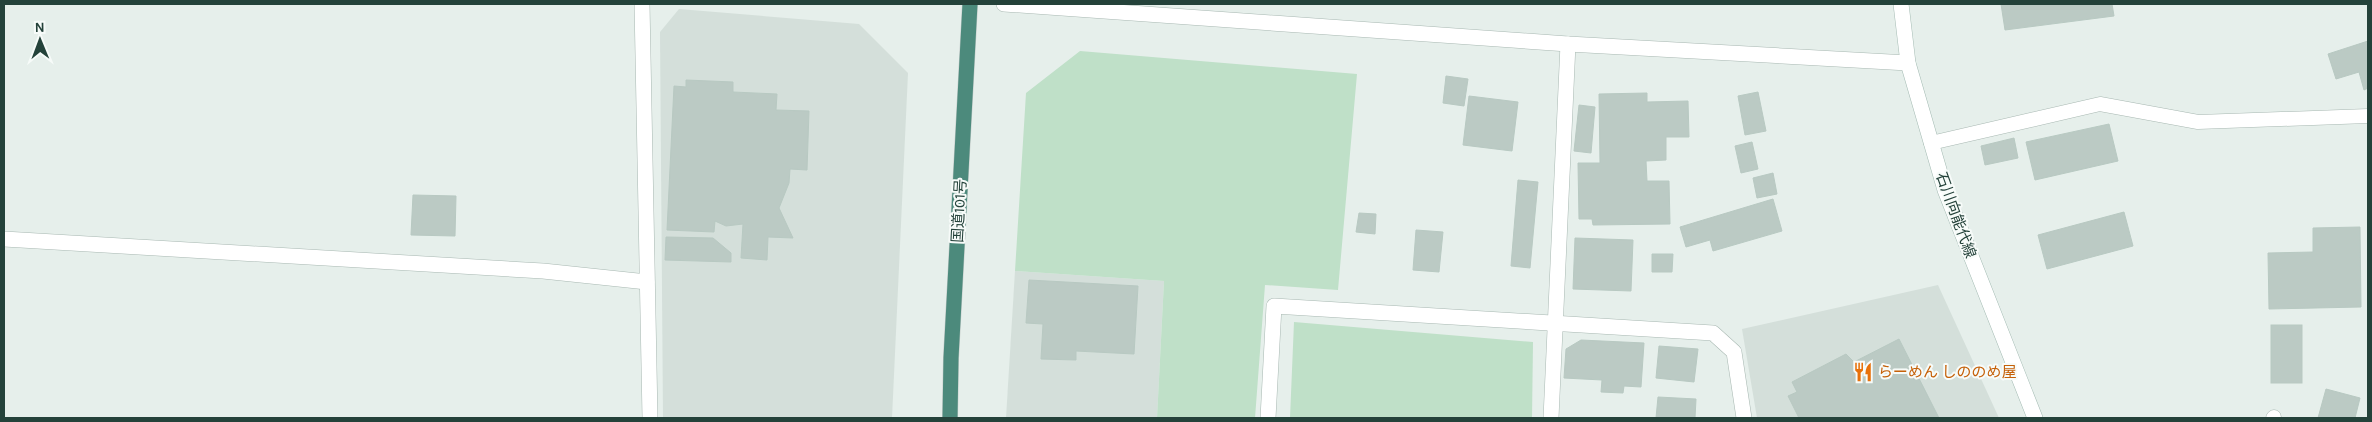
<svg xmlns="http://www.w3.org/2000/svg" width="2372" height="422" viewBox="0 0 2372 422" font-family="Karla,'Noto Sans JP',sans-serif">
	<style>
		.built { fill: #d4dfda }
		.grass { fill: #bfe0c8 }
		.building { fill: #bbcac4; stroke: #b8c9c2 }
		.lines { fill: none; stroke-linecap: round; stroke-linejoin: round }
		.service-casing { stroke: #a8b8b2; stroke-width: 15 }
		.minor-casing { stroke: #a8b8b2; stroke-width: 16 }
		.tertiary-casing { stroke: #a8b8b2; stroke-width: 16 }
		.secondary-casing { stroke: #a4bbb3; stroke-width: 16 }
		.trunk-casing { stroke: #c2cac8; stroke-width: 16 }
		.service { stroke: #fff; stroke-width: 14 }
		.minor { stroke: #fff; stroke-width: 15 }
		.tertiary { stroke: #fff; stroke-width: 15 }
		.secondary { stroke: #fff; stroke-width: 15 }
		.trunk { stroke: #4c8a7c; stroke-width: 15 }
		.labels { text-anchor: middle; stroke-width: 4; stroke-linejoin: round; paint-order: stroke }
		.street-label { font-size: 15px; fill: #24423a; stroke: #f7fbf9 }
		.food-label { font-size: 15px; fill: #c56008; stroke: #f7fbf9; text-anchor: start }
	</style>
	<rect width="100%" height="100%" fill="#e6efeb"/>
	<g class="built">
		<path d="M679 9 859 24 908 73 892 418H663L660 32Z"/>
		<path d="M1015 271 1164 281 1157 418H1006Z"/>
		<path d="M1938 285 1999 418H1757L1742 329Z"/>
	</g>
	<g class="grass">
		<path d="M1080 51 1357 74 1338 290 1265 285 1255 418H1157L1164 281 1015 271 1026 93Z"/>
		<path d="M1294 322 1533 342 1532 418H1290Z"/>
	</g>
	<g class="building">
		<path d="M2001 4H2112L2114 16 2005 30Z"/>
		<path d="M2368 41V88L2364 90 2359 72 2336 79 2328 54Z"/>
		<path d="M1446 76 1468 79 1464 106 1443 103Z"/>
		<path d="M686 80 733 82V92L777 94 776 110 809 111 807 170 790 169 789 183 779 208 793 238 768 237 767 260 741 258 743 224 726 226 715 221 714 232 667 230 674 86 686 87Z"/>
		<path d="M1758 92 1766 131 1745 135 1738 96Z"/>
		<path d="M1647 93V102L1688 101 1689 137H1666V160L1646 161 1647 181H1669L1670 224 1593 225 1592 219H1579L1578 163H1600L1599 94Z"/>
		<path d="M1469 96 1518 102 1512 151 1463 145Z"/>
		<path d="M1579 105 1595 107 1591 153 1574 151Z"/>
		<path d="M2109 124 2118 161 2035 180 2026 142Z"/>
		<path d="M2014 138 2018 158 1985 165 1981 146Z"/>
		<path d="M1752 142 1758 169 1741 173 1735 146Z"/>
		<path d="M1773 173 1777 194 1757 198 1753 178Z"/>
		<path d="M1518 180 1538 182 1530 268 1511 266Z"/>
		<path d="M413 195 456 196 455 236 411 235Z"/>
		<path d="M1773 199 1782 231 1713 251 1710 240 1686 247 1680 227Z"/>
		<path d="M2124 212 2133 246 2047 269 2038 235Z"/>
		<path d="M1359 213 1376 214 1375 234 1356 232Z"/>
		<path d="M2360 227 2361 307 2269 309 2268 253 2313 252V228Z"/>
		<path d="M1416 230 1443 232 1439 272 1413 270Z"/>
		<path d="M666 237 713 238 731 253V262L665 260Z"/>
		<path d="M1575 238 1633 240 1631 291 1573 289Z"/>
		<path d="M1652 254H1673L1672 272H1652Z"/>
		<path d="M1029 280 1138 286 1134 354 1076 351V360L1041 359 1043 324 1026 323Z"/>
		<rect x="2271" y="325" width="31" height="58"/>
		<path d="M1899 339 1939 418H1799L1788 396 1797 392 1792 382 1846 354 1854 362Z"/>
		<path d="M1581 340 1644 343 1641 387 1624 386 1623 393 1601 392 1602 380 1564 378 1566 349Z"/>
		<path d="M1659 346 1698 349 1694 382 1656 378Z"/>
		<path d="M2326 389 2360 398 2355 418H2318Z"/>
		<path d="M1658 397 1696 399 1695 418H1656Z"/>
	</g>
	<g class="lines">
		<defs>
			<g id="service">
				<path d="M1931 143 2100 104 2198 122 2368 116"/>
				<path d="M2273 418 2274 417"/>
			</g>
			<g id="minor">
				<path d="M642 4 650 418"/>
				<path d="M4 239 543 271 647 282"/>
				<path d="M1268 418 1274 306 1713 333 1734 352 1744 418"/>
				<path d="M1551 418 1568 44"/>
			</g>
			<path id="tertiary" d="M1004 4 1568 44 1908 63"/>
			<path id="secondary" d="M1901 4 1908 63 1945 190 2035 418"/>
			<path id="trunk" d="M950 418 951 358 970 4"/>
		</defs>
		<use href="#service" class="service-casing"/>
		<use href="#minor" class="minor-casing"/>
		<use href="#tertiary" class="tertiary-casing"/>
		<use href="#secondary" class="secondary-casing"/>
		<use href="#trunk" class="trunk-casing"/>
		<use href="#service" class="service"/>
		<use href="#minor" class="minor"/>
		<use href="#tertiary" class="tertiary"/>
		<use href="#secondary" class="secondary"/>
		<use href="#trunk" class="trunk"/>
	</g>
	<defs>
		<symbol id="restaurant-bare" viewBox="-9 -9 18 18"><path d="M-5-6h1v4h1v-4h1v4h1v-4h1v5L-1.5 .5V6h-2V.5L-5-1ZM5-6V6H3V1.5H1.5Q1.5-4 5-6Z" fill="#e8710a" stroke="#f7fbf9" stroke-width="2.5" paint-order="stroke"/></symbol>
	</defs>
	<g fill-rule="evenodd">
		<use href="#restaurant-bare" x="1849" y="358" width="28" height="28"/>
	</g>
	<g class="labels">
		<g class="street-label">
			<text transform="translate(959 211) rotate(-87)" y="5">国道101号</text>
			<text transform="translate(1956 215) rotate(70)" y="5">石川向能代線</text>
		</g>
		<g class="food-label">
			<text x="1878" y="377">らーめん しののめ屋</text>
		</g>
	</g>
	<rect width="2372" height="422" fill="none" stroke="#24423a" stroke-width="10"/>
	<g transform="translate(40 40) rotate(359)" stroke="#f7fbf9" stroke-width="4" paint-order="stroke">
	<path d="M0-4L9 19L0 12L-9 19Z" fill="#24423a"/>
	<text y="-8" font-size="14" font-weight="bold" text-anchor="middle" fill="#24423a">N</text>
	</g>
</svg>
